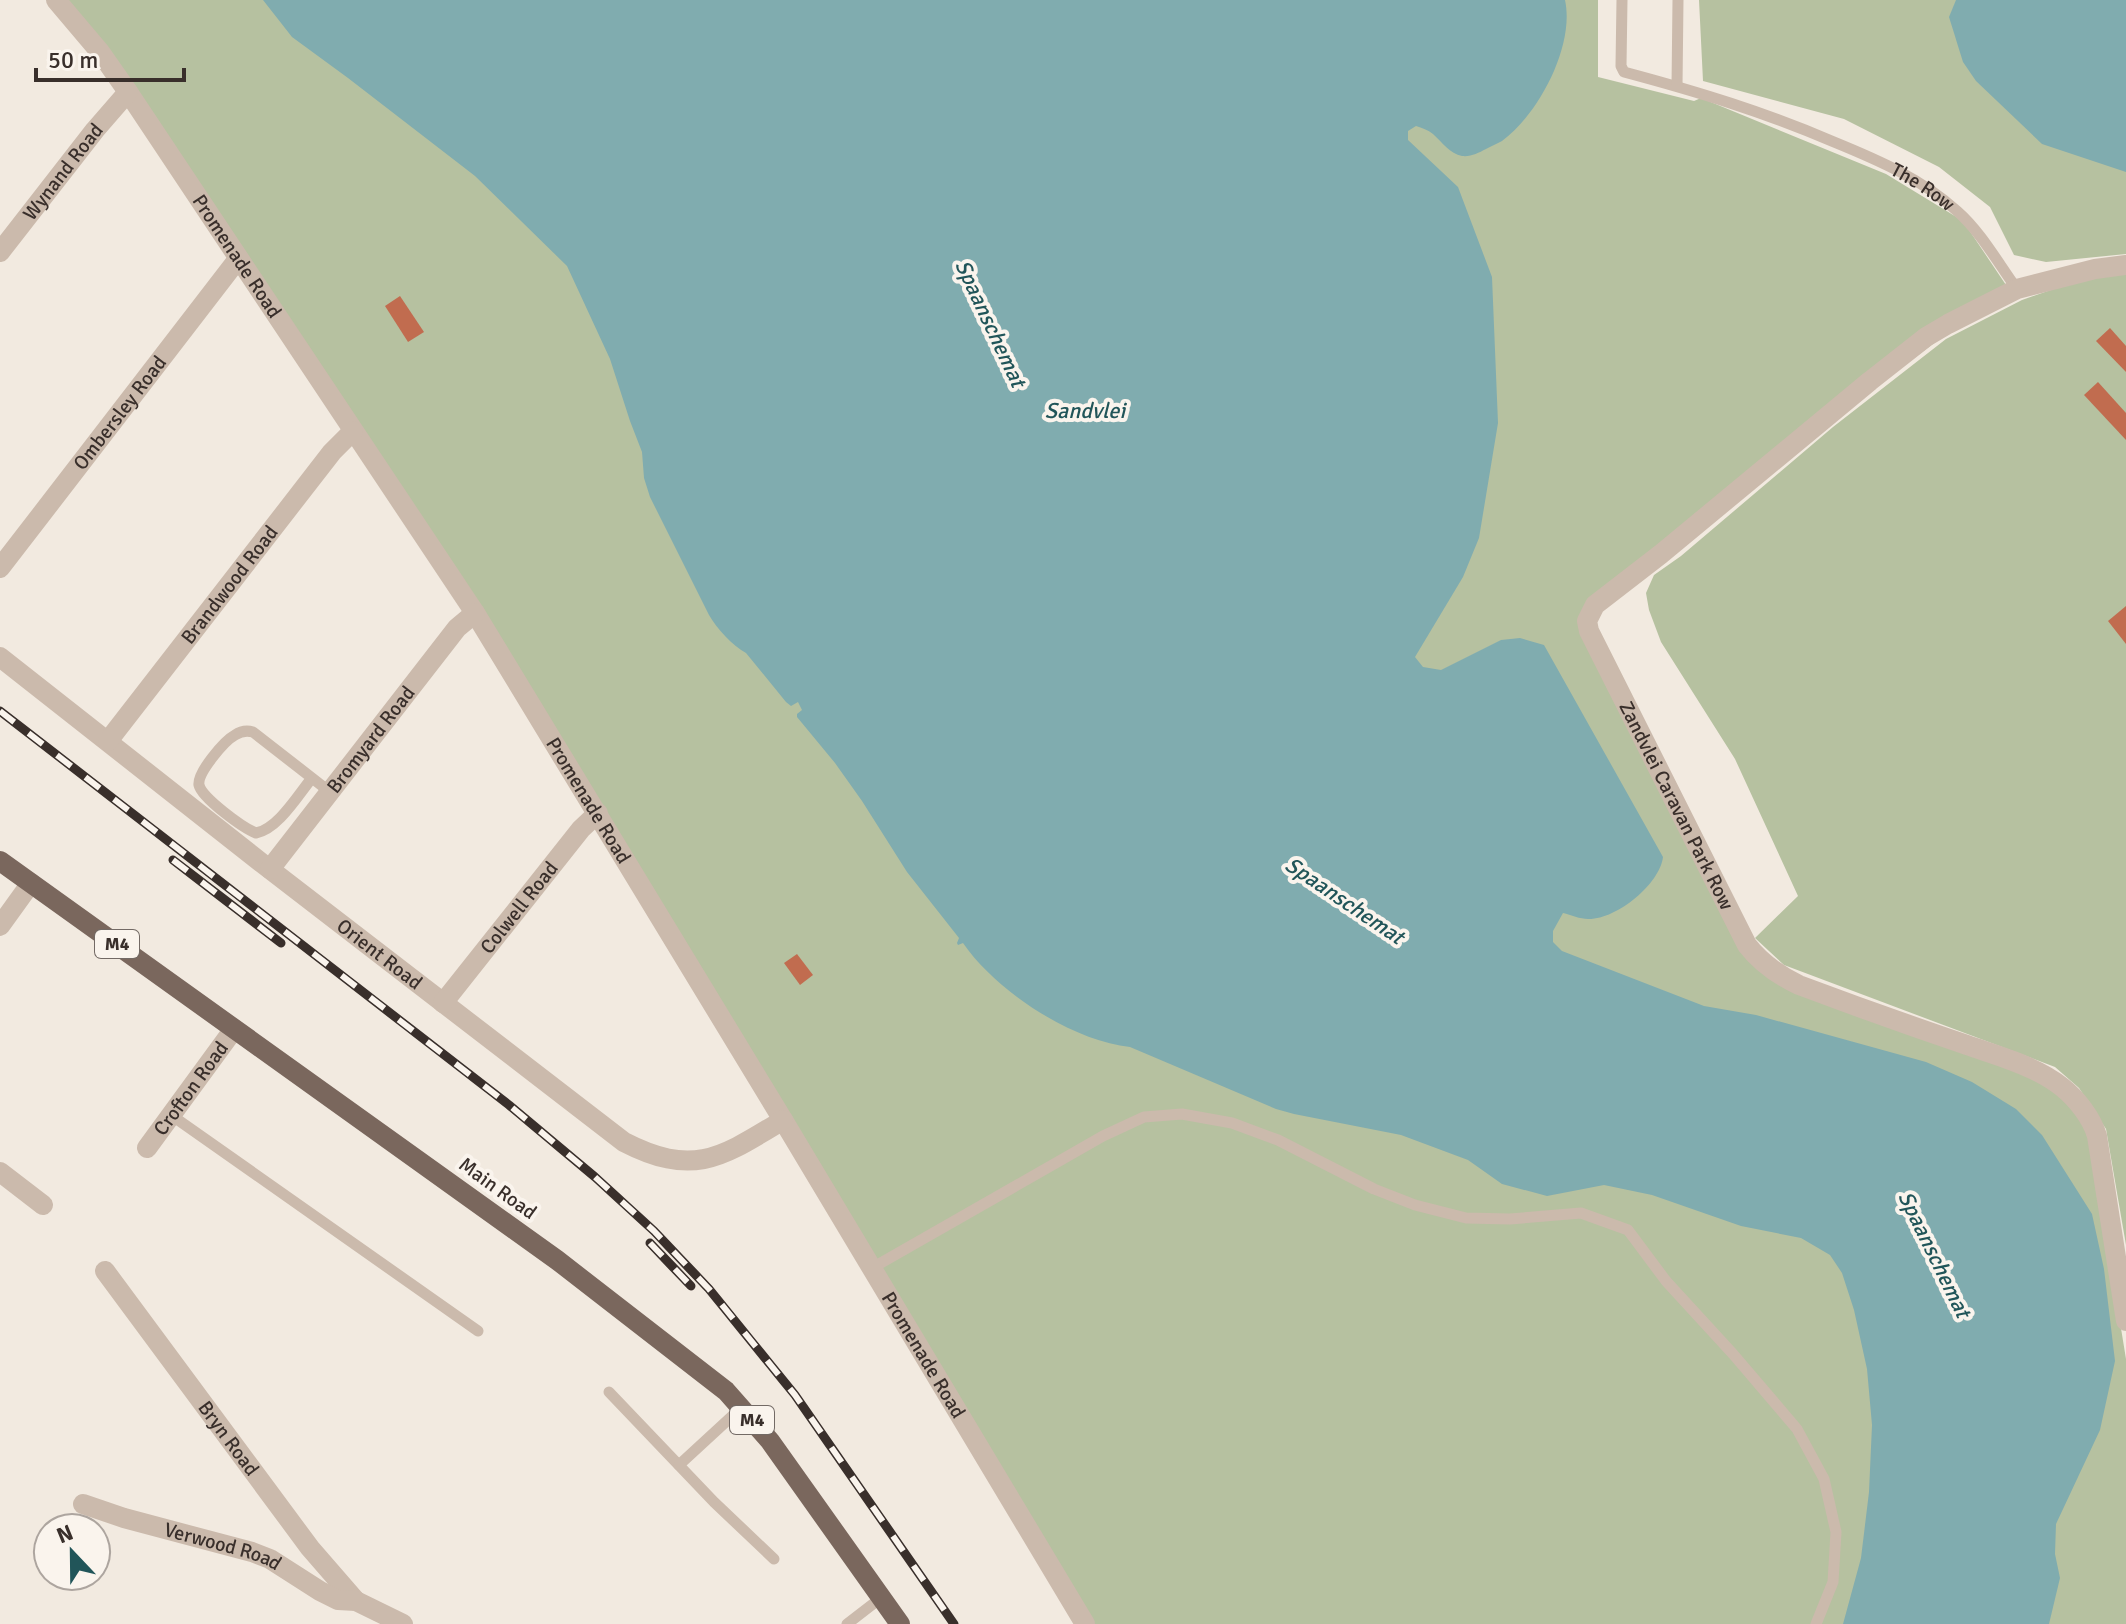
<svg xmlns="http://www.w3.org/2000/svg" width="2126" height="1624" viewBox="0 0 2126 1624" font-family="Signika,sans-serif">
	<style>
		.green { fill: #b6c1a0 }
		.water { fill: #80acaf }
		.building { fill: #c16c4f }
		.lines { fill: none; stroke-linecap: round; stroke-linejoin: round }
		.lane { stroke: #cbbaac; stroke-width: 11 }
		.street { stroke: #cbbaac; stroke-width: 20 }
		.primary { stroke: #7a675d; stroke-width: 20 }
		.rail-casing { stroke: #392f2b; stroke-width: 9 }
		.rail { stroke: #faf4ed; stroke-width: 6; stroke-dasharray: 18; stroke-linecap: butt }
		.labels { text-anchor: middle; stroke-width: 8; stroke-linejoin: round; paint-order: stroke }
		.shield { fill: #faf4ed; stroke: #736a65; stroke-width: 2 }
		.shield-label { font-size: 18px; font-weight: bold; fill: #392f2b }
		.street-label { font-size: 20px; fill: #392f2b; stroke: #faf4ed }
		.water-label { font-size: 22px; font-style: italic; fill: #215559; stroke: #faf4ed }
	</style>
	<rect width="100%" height="100%" fill="#f2eae0"/>
	<g class="green">
		<path d="M56 0H1598V77L1694 101 1701 98 1886 174 1963 221 2008 288 1585 604 1770 970 2040 1074 2087 1119 2126 1359V1624H1085L598 813Z"/>
		<path d="M1699 0H2126V254L2046 262 2014 255 1990 207 1939 167 1844 119 1703 81Z"/>
		<path d="M2126 272V1245L2106 1129 2079 1088 2055 1067 1784 965 1755 938 1798 896 1735 759 1661 642 1649 610 1646 593 1654 575 1681 556 1833 427 1946 339 2022 300 2091 276Z"/>
	</g>
	<g class="water">
		<path d="M263 0H1565C1575 45 1539 114 1502 141 1497 144 1491 146 1486 149 1478 153 1471 157 1462 156 1450 154 1442 142 1433 134 1428 130 1422 128 1416 126L1408 131V140L1458 187 1492 277 1498 423 1479 538 1463 577 1415 657 1423 667 1441 670 1501 640 1520 638 1544 645 1663 857C1660 884 1616 920 1588 919 1580 919 1571 915 1563 913L1553 931V942L1562 951 1704 1006 1756 1015 1926 1062 1972 1082 2016 1109 2042 1135 2092 1214 2104 1269 2115 1361 2100 1430 2056 1524 2055 1554 2060 1578 2049 1624H1843L1861 1558 1869 1492 1872 1425 1867 1369 1854 1310 1842 1273 1830 1255 1801 1238 1741 1226 1652 1195 1604 1185 1547 1196 1502 1184 1468 1160 1401 1135 1294 1114 1276 1109 1130 1047C1072 1041 996 991 963 943L958 945 957 943 959 938 907 872 862 801 835 763 797 717V714L802 710 798 702 791 706 786 702 746 653C732 645 717 629 709 615L650 497 644 478 642 452 630 421 610 359 567 266 475 176 348 78 292 37Z"/>
		<path d="M1956 0H2126V172L2042 144 1976 81 1963 62 1949 17Z"/>
	</g>
	<g class="building">
		<path d="M400 296 424 332 408 342 385 306Z"/>
		<path d="M2110 328 2126 346V372L2096 341Z"/>
		<path d="M2098 382 2126 413V440L2084 395Z"/>
		<path d="M2126 606V644L2108 621Z"/>
		<path d="M797 954 813 975 800 985 784 963Z"/>
	</g>
	<g class="lines">
		<g class="lane">
			<path id="s1" d="M1622 0 1621 66 1624 72C1699 92 1764 112 1834 142 1878 160 1922 179 1957 211 1981 232 1998 263 2017 289"/>
			<path d="M1677 86 1678 0"/>
			<path d="M312 778C298 795 278 829 256 833 243 828 202 798 199 785 197 773 224 741 235 735 241 731 246 730 253 732L330 792"/>
			<path d="M171 1115 478 1331"/>
			<path d="M872 1268 1103 1136 1144 1117 1182 1114 1232 1123 1278 1140 1374 1189 1415 1205 1466 1218 1510 1219 1581 1213 1628 1230 1666 1281 1733 1354 1797 1429 1824 1479 1836 1532 1833 1582 1816 1624"/>
			<path d="M609 1392 714 1502 774 1559"/>
			<path d="M679 1465 742 1407"/>
			<path d="M847 1624 882 1597"/>
		</g>
		<g class="street">
			<path id="s2" d="M56 0 100 52 128 92 475 613 783 1120 1085 1624"/>
			<path id="s3" d="M0 252 95 130 128 92"/>
			<path id="s4" d="M2126 265 2095 269 2017 289 1948 324 1926 337 1870 381 1661 554 1595 605 1587 621 1589 631 1747 945C1761 963 1778 975 1799 985 1855 1006 1911 1026 1967 1045 1998 1056 2036 1066 2062 1087 2076 1098 2092 1118 2097 1136L2126 1321"/>
			<path id="s5" d="M0 568 238 259"/>
			<path id="s6" d="M0 657 263 864 624 1142C694 1178 722 1157 783 1120"/>
			<path id="s7" d="M108 741 332 452 353 431"/>
			<path id="s8" d="M270 869 457 628 475 613"/>
			<path d="M0 926 31 883"/>
			<path id="s9" d="M443 1003 581 829 598 813"/>
			<path id="s10" d="M147 1148 234 1029"/>
			<path d="M0 1172 43 1205"/>
			<path id="s11" d="M105 1271 310 1548 356 1601"/>
			<path id="s12" d="M83 1504 124 1518 252 1552 270 1559 320 1591 338 1600 356 1601 403 1624"/>
		</g>
		<path class="primary" d="M0 861 557 1260 726 1391 770 1441 900 1624"/>
		<defs>
			<g id="rail">
				<path d="M0 711 509 1105 595 1177 654 1231 709 1289 795 1395 954 1624"/>
				<path d="M173 860 281 943"/>
				<path d="M650 1243 691 1286"/>
			</g>
		</defs>
		<use href="#rail" class="rail-casing"/>
		<use href="#rail" class="rail"/>
	</g>
	<g class="labels">
		<g class="shield">
			<rect x="95" y="930" width="44" height="28" rx="6"/>
			<rect x="730" y="1406" width="44" height="28" rx="6"/>
		</g>
		<g class="shield-label">
			<text x="117" y="950">M4</text>
			<text x="752" y="1426">M4</text>
		</g>
		<g class="street-label">
			<text dy="7" stroke="none"><textPath href="#s3" startOffset="102">Wynand Road</textPath></text>
			<text dy="7" stroke="none"><textPath href="#s1" startOffset="394">The Row</textPath></text>
			<text dy="7" stroke="none"><textPath href="#s2" startOffset="314">Promenade Road</textPath></text>
			<text dy="7" stroke="none"><textPath href="#s5" startOffset="196">Ombersley Road</textPath></text>
			<text dy="7" stroke="none"><textPath href="#s7" startOffset="198">Brandwood Road</textPath></text>
			<text dy="7" stroke="none"><textPath href="#s8" startOffset="164">Bromyard Road</textPath></text>
			<text dy="7" stroke="none"><textPath href="#s2" startOffset="962">Promenade Road</textPath></text>
			<text dy="7" stroke="none"><textPath href="#s4" startOffset="864">Zandvlei Caravan Park Row</textPath></text>
			<text dy="7" stroke="none"><textPath href="#s9" startOffset="122">Colwell Road</textPath></text>
			<text dy="7" stroke="none"><textPath href="#s6" startOffset="482">Orient Road</textPath></text>
			<text dy="7" stroke="none"><textPath href="#s10" startOffset="74">Crofton Road</textPath></text>
			<text transform="translate(498 1188) rotate(36)" y="7">Main Road</text>
			<text dy="7" stroke="none"><textPath href="#s2" startOffset="1610">Promenade Road</textPath></text>
			<text dy="7" stroke="none"><textPath href="#s11" startOffset="208">Bryn Road</textPath></text>
			<text dy="7" stroke="none"><textPath href="#s12" startOffset="146">Verwood Road</textPath></text>
		</g>
		<g class="water-label">
			<text transform="translate(991 323) rotate(65)" y="8">Spaanschemat</text>
			<text x="1085" y="418">Sandvlei</text>
			<text transform="translate(1345 900) rotate(34)" y="8">Spaanschemat</text>
			<text transform="translate(1935 1254) rotate(64)" y="8">Spaanschemat</text>
		</g>
	</g>
	<g transform="translate(72 1552) rotate(338)"><circle r="38" fill="#faf4ed" stroke="#ada59f" stroke-width="2"/>
	<path d="M0-6L14 30L0 20L-14 30Z" fill="#215559"/>
	<text y="-12" font-size="22" font-weight="bold" text-anchor="middle" fill="#392f2b">N</text>
	</g>
	<path d="M36 68v12h148v-12" fill="none" stroke="#392f2b" stroke-width="4"/>
	<text x="48" y="68" font-size="24" fill="#392f2b" stroke="#faf4ed" stroke-width="6" paint-order="stroke">50 m</text>
</svg>
